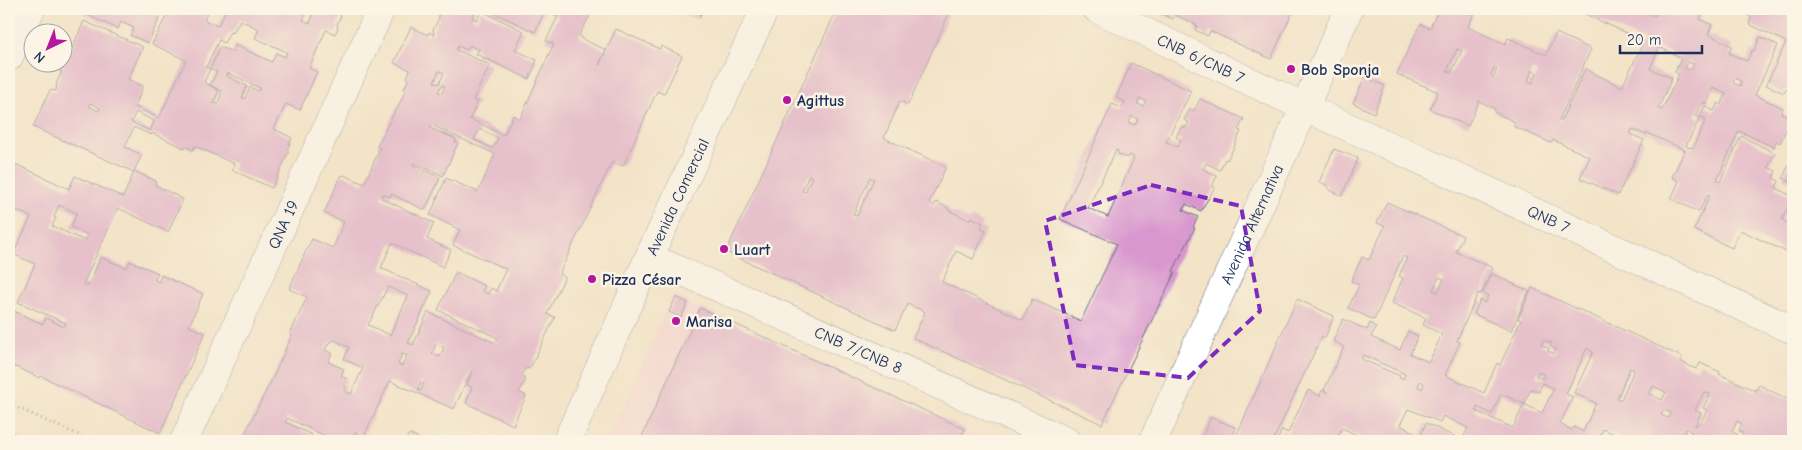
<svg xmlns="http://www.w3.org/2000/svg" width="1802" height="450" viewBox="0 0 1802 450" font-family="'Comic Neue',sans-serif">
	<style>
		.built { fill: #f6cfd8 }
		.building { fill: #d897ce; fill-rule: evenodd }
		.lines { fill: none; stroke-linecap: round; stroke-linejoin: round }
		.street-casing { stroke: #676e83; stroke-width: 29 }
		.secondary-casing { stroke: #676e83; stroke-width: 29 }
		.path { stroke: #676e83; stroke-width: 3; stroke-dasharray: 1 4; stroke-linecap: butt }
		.street { stroke: #fff; stroke-width: 28 }
		.secondary { stroke: #fff; stroke-width: 28 }
		.marked { fill: none; stroke: #7b2cbf; stroke-width: 4; stroke-dasharray: 10 6; stroke-linejoin: round }
		.poi-dot { fill: #b5179e; stroke: #fcf5e5; stroke-width: 2 }
		.labels { text-anchor: middle; stroke-width: 5; stroke-linejoin: round; paint-order: stroke }
		.street-label { font-size: 16px; fill: #1b2f5e; stroke: #fcf5e5 }
		.poi-label { font-size: 16px; font-weight: bold; fill: #1b2f5e; stroke: #fcf5e5; text-anchor: start }
	</style>
	<rect width="100%" height="100%" fill="#fcf5e5"/>
	<filter id="ink" filterUnits="userSpaceOnUse"><feTurbulence type="fractalNoise" baseFrequency=".02" numOctaves="2"/><feDisplacementMap in="SourceGraphic" scale="10" xChannelSelector="R" yChannelSelector="G"/><feConvolveMatrix kernelMatrix="1 2 1 2 8 2 1 2 1" color-interpolation-filters="sRGB"/></filter>
	<filter id="wash" filterUnits="userSpaceOnUse"><feTurbulence type="fractalNoise" baseFrequency=".0096" numOctaves="4" result="noise"/><feDisplacementMap in="SourceGraphic" scale="20" xChannelSelector="R" yChannelSelector="G"/><feGaussianBlur stdDeviation="1.12" result="paint"/><feColorMatrix in="noise" values="0 0 0 0 0 0 0 0 0 0 0 0 0 0 0 0 0 1.4 0 .05"/><feComposite in="paint" operator="in"/></filter>
	<g filter="url(#wash)">
		<rect width="100%" height="100%" fill="#f3e4c8"/>
		<path class="built" d="M672 296 985 441H608Z"/>
		<g id="blocks">
			<g class="building">
				<path d="M85 9H155L159 19 148 43 130 35 134 28 121 22 118 29 83 13Z"/>
				<path d="M170 9H209L204 20 218 26 226 9H342L339 14 341 16 337 24 338 28 335 34 326 30 309 68 317 72 300 110 286 104 274 129 292 138 287 150 289 151 272 188 232 170 235 164 195 146 193 150 185 146 184 148 152 133 151 135 134 127 125 147 142 155 134 171 156 181 155 185 183 199 168 232 118 208 83 284 88 286 101 257 126 268 130 261 158 273 155 280 159 282 161 275 203 294 189 326 205 333 160 433 41 376 40 378 9 364V309L43 324 46 318 64 327 66 323 18 302 35 264 13 254 31 217 9 207V161L69 189 75 176 123 197 134 172 33 127 50 90 56 91 57 82 61 73 59 66 61 62H62L64 55 70 53 84 21 143 47 128 79 143 86 135 107 159 118 186 60 152 44ZM307 11 313 14 310 23 303 20ZM240 20 259 29 255 38 287 52 285 57 276 53 272 62 235 45 232 52 220 47 210 69 217 72 210 85 222 91 218 104 213 103 219 91 204 82 210 69 206 67 219 40 224 43 230 32 233 33ZM228 73 260 88 259 91 250 87 245 99 242 98 247 86 227 76ZM90 103 100 108 98 111 89 106ZM136 112 154 121 150 131 131 122ZM59 205 77 213 71 227 88 235 85 241 52 226 56 218 54 217Z"/>
				<path d="M437 9H476L472 18 477 20 481 11 524 31 515 50 537 60 529 79 476 54 479 50 469 45 467 50 458 46 456 50 490 65 473 100 478 101 470 119 504 135 513 115 520 119 550 52 554 44 546 41 558 16 545 10 535 32 486 9H579L591 14 579 35 581 36 580 38 606 50 599 65 616 29 660 49 661 46 682 56 664 94 657 91 623 166 612 162 559 274 565 277 547 314 555 317 530 368 525 369 522 374 525 381 519 392 526 396 513 425 466 403 472 387 467 385 473 371H471L454 409 390 381 364 436 355 432 351 441H336L287 418 285 422 312 435 311 439 316 441H241L275 373 292 335 290 334 307 297 289 289 306 251 312 239 333 248 344 222 324 213 341 176 344 175 364 184 380 148 377 146 396 109H397L405 92 404 89 408 80 407 78 410 70 394 63 411 27 428 35 429 32 434 35 433 30 439 18ZM439 71 444 73 439 84 434 82ZM442 85 445 86 442 93 438 92ZM431 125 495 154 478 192 446 178 430 215 460 230 453 245 506 269 496 291 491 288 488 294 482 291 485 286 456 272 438 310 498 338 495 343 428 312 413 345 408 343 432 291 381 268 392 243 443 267 451 250 427 239 434 223 381 198 383 194 390 197 391 194 425 210 440 178 413 165 414 163 443 176 458 143 455 142 456 139 430 128ZM480 129 498 138 493 148 474 140ZM388 287 408 296 390 335 368 325ZM334 340 349 347 344 359 363 368 351 394 345 391V386L344 385 347 379 341 376 344 369 328 362 332 353 325 350 328 344ZM436 344 444 347 440 357 432 354ZM402 354 407 355 402 366 398 364ZM421 382 424 383 421 391 418 390Z"/>
				<path d="M678 9H703L699 18Z"/>
				<path d="M837 9H951L908 105 900 101 884 138 946 167 929 203 934 206 936 202 949 208 948 210 969 220 971 217 983 223 981 228 986 230 973 259 956 251 942 282 1023 320 1032 299 1081 321 1117 244 1060 219 1112 104 1122 108 1125 102 1116 98 1131 63 1191 91 1166 142 1177 147 1181 140 1176 137 1182 126 1186 128 1189 122 1184 120 1190 109 1194 111 1200 99 1244 119 1238 130 1241 131 1233 149 1227 160 1225 159 1220 170 1206 163 1203 169 1217 176 1212 186 1215 187 1201 211 1186 204 1183 210 1198 217 1193 227 1195 228 1173 271 1175 272 1102 424 913 338 925 312 908 304 895 330 726 252ZM1140 98 1146 101 1143 106 1137 104ZM1132 116 1138 119 1135 125 1129 123ZM1116 150 1118 151V154L1127 158 1130 155 1134 158 1108 217 1088 208ZM809 175 812 177 805 192 802 191ZM870 177 874 179 857 216 853 215Z"/>
				<path d="M1161 9H1225L1230 12 1232 9H1294L1271 59 1210 31 1208 36 1195 30 1197 25 1175 15 1173 19 1159 13Z"/>
				<path d="M1426 9H1476L1468 27 1505 44 1508 38 1546 55 1556 33 1591 49 1559 120 1561 121 1585 69 1622 87 1644 41 1574 9H1639L1655 16 1658 9H1704L1700 19 1712 25 1708 34 1732 46 1729 53 1747 61 1752 50 1754 51 1760 37 1778 45 1755 95 1783 108 1781 113 1791 118 1780 143 1776 141 1774 147 1739 131 1717 180 1720 182 1741 136 1775 153 1768 167 1776 171 1773 178 1779 181 1776 188 1793 197 1782 220 1788 223 1793 213V255L1740 230 1732 248 1694 230 1710 195 1708 194 1699 212 1671 199 1679 181 1672 177 1685 150 1647 133 1646 135 1632 129 1630 134 1644 140 1618 195 1580 178 1590 157 1553 140 1551 143 1513 126 1515 122 1494 112 1495 109 1479 101 1468 126 1430 109 1438 92 1397 74 1420 24 1430 28 1437 13ZM1659 47 1681 58 1675 72 1679 74 1662 110 1658 109 1672 78 1650 69ZM1457 49 1462 51 1451 73 1447 71ZM1688 62 1694 64 1690 70 1685 68ZM1494 68 1497 69 1494 77 1491 75ZM1532 70 1537 73 1533 83 1528 81ZM1735 78 1741 81 1740 86 1733 83ZM1713 88 1726 94 1721 105 1718 103 1714 111 1705 106 1700 116 1706 119 1693 148 1690 147 1689 148 1686 146 1700 118 1695 116 1703 102 1706 104Z"/>
				<path d="M1749 9H1793V92L1786 89 1784 93 1766 85 1786 42 1749 24 1751 17 1747 15Z"/>
				<path d="M1365 77 1385 86 1374 113 1353 103Z"/>
				<path d="M1334 149 1358 158 1342 196 1328 189 1329 186 1319 182Z"/>
				<path d="M1793 156V183L1783 178Z"/>
				<path d="M1387 202 1463 236 1456 252 1493 268 1481 294 1478 293 1457 341 1460 342 1445 375 1484 393 1497 363 1500 365 1521 320 1518 319 1532 288 1682 357 1680 361 1691 367 1697 369 1700 363 1720 372 1719 374 1756 391 1759 385 1793 402V441H1739L1743 433 1739 431 1742 424 1737 421 1732 432 1737 434 1734 441H1688L1692 432 1686 429 1680 441H1626L1627 440 1603 429 1598 441H1418L1426 423 1462 440 1468 428 1443 416 1440 422 1408 409 1400 425 1415 433 1411 441H1356L1359 436 1342 428 1336 441H1277L1282 430 1288 433 1308 390 1320 396 1322 390 1328 393 1324 390 1344 347 1333 341 1343 319 1367 330 1370 323 1376 327 1371 337 1400 350 1408 331 1418 336 1410 354 1429 362 1442 334 1423 325 1426 318 1392 303 1403 278 1399 276 1407 258 1403 256 1374 320 1348 308 1359 285 1351 281 1362 257 1369 260 1385 226 1377 223ZM1439 277 1444 279 1438 292 1433 290ZM1543 340 1552 343 1550 346 1556 349 1554 354 1548 351 1549 348 1541 345ZM1587 348 1593 352 1574 393 1596 403 1583 432 1574 427 1572 430 1560 424 1573 397 1566 394ZM1363 355 1405 374 1403 379 1399 378 1400 376 1361 359ZM1630 368 1634 370 1621 400 1617 398ZM1538 372 1545 375 1543 379 1536 376ZM1420 381 1424 383 1422 389 1418 387ZM1542 383 1554 388 1542 413 1524 404 1513 428 1476 411 1477 407 1492 414 1501 394 1524 404 1531 389 1539 392ZM1653 386 1666 392 1662 400 1649 394ZM1704 392 1710 394 1703 408 1707 410 1701 422 1695 426 1701 413 1695 410ZM1664 410 1671 413 1668 418 1661 415Z"/>
				<path d="M1492 274 1529 291 1511 331 1474 314 1480 300 1485 303 1488 296 1483 294Z"/>
				<path d="M676 297 688 303 681 317 669 312Z"/>
				<path d="M1297 299 1334 316 1325 338 1322 336 1273 441H1234Z"/>
				<path d="M700 308 965 429 959 441H640Z"/>
				<path d="M1211 417 1236 428 1230 441H1200Z"/>
				<path d="M9 431 16 434 12 441H9Z"/>
				<path d="M409 434 425 441H405Z"/>
				<path d="M222 437 233 441H220Z"/>
			</g>
		</g>
	</g>
	<g filter="url(#ink)">
		<use href="#blocks" fill-opacity="0" stroke="#676e83" stroke-width="1"/>
		<g class="lines">
			<defs>
				<g id="street">
					<path d="M9 57 31 9"/>
					<path id="s1" d="M649 257 1066 441"/>
					<path id="s2" d="M184 441 381 9"/>
				</g>
				<g id="secondary">
					<path id="s3" d="M1097 9 1304 107 1793 330"/>
					<path id="s4" d="M567 441 649 257 765 9"/>
					<path id="s5" d="M1153 441 1349 9"/>
				</g>
			</defs>
			<use href="#street" class="street-casing"/>
			<use href="#secondary" class="secondary-casing"/>
			<path class="path" d="M9 404 92 441"/>
			<use href="#street" class="street"/>
			<use href="#secondary" class="secondary"/>
		</g>
	</g>
	<path d="M0 0H1802V450H0ZM1151 185 1241 206 1260 311 1188 378 1075 365 1045 221Z" fill="#f3e4c8" fill-opacity=".55" fill-rule="evenodd"/>
	<path class="marked" d="M1151 185 1241 206 1260 311 1188 378 1075 365 1045 221Z"/>
	<g class="poi-dot">
		<circle cx="1291" cy="69" r="5"/>
		<circle cx="787" cy="100" r="5"/>
		<circle cx="724" cy="249" r="5"/>
		<circle cx="592" cy="279" r="5"/>
		<circle cx="676" cy="321" r="5"/>
	</g>
	<g class="labels">
		<g class="street-label">
			<text dy="6" stroke="none"><textPath href="#s3" startOffset="115">CNB 6/CNB 7</textPath></text>
			<text dy="6" stroke="none"><textPath href="#s4" startOffset="268">Avenida Comercial</textPath></text>
			<text dy="6" stroke="none"><textPath href="#s3" startOffset="498">QNB 7</textPath></text>
			<text dy="6" stroke="none"><textPath href="#s2" startOffset="238">QNA 19</textPath></text>
			<text dy="6" stroke="none"><textPath href="#s5" startOffset="238">Avenida Alternativa</textPath></text>
			<text dy="6" stroke="none"><textPath href="#s1" startOffset="229">CNB 7/CNB 8</textPath></text>
		</g>
		<g class="poi-label">
			<text x="1301" y="75">Bob Sponja</text>
			<text x="797" y="106">Agittus</text>
			<text x="734" y="255">Luart</text>
			<text x="602" y="285">Pizza César</text>
			<text x="686" y="327">Marisa</text>
		</g>
	</g>
	<rect width="1802" height="450" fill="none" stroke="#fcf5e5" stroke-width="30"/>
	<g transform="translate(48 48) rotate(223)"><circle r="24" fill="#fcf5e5" stroke="#a2a6af"/>
	<path d="M0-4L9 19L0 12L-9 19Z" fill="#b5179e"/>
	<text y="-8" font-size="14" font-weight="bold" text-anchor="middle" fill="#1b2f5e">N</text>
	</g>
	<path d="M1620 45v8h82v-8" fill="none" stroke="#1b2f5e" stroke-width="2.5"/>
	<text x="1627" y="45" font-size="15" fill="#1b2f5e" stroke="#fcf5e5" stroke-width="4" paint-order="stroke">20 m</text>
</svg>
